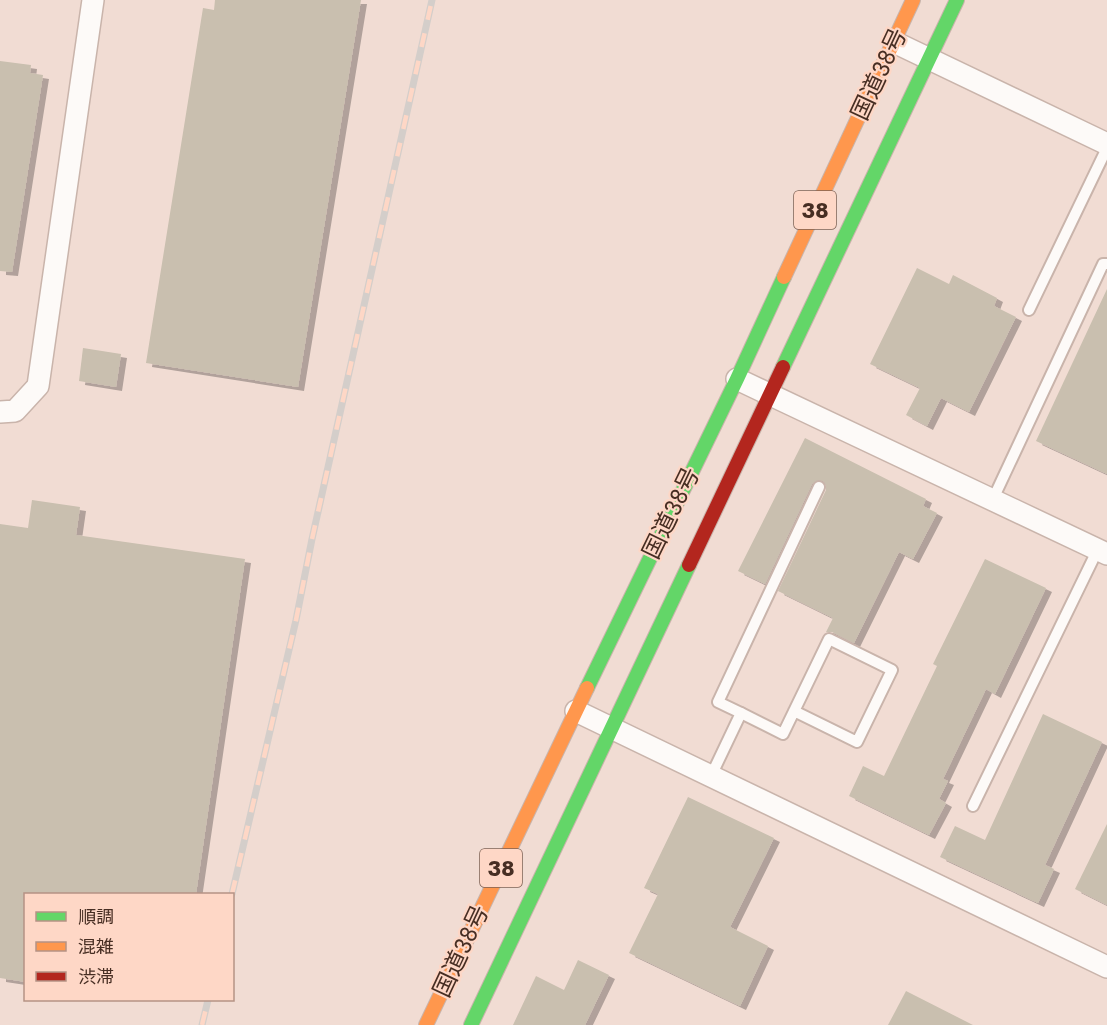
<svg xmlns="http://www.w3.org/2000/svg" width="1107" height="1025" viewBox="0 0 1107 1025" font-family="Jost,'Noto Sans JP',sans-serif">
	<style>
		.building { fill: #c9bfaf; filter: url(#shadow) }
		.lines { fill: none; stroke-linecap: round; stroke-linejoin: round }
		.lane-casing { stroke: #c9b4ab; stroke-width: 14 }
		.street-casing { stroke: #c9b4ab; stroke-width: 24 }
		.fast-casing { stroke: #c9b4ab; stroke-width: 16 }
		.slow-casing { stroke: #c9b4ab; stroke-width: 16 }
		.jam-casing { stroke: #c9b4ab; stroke-width: 16 }
		.lane { stroke: #fdfaf8; stroke-width: 10 }
		.street { stroke: #fdfaf8; stroke-width: 21 }
		.fast { stroke: #63d668; stroke-width: 14 }
		.slow { stroke: #ff974d; stroke-width: 14 }
		.jam { stroke: #b3261e; stroke-width: 14 }
		.rail-casing { stroke: #d4ceca; stroke-width: 7 }
		.rail { stroke: #fed7c6; stroke-width: 4.5; stroke-dasharray: 14; stroke-linecap: butt }
		.labels { text-anchor: middle; stroke-width: 4.5; stroke-linejoin: round; paint-order: stroke }
		.shield { fill: #fed7c6; stroke: #7e6154; stroke-width: 1.5 }
		.shield-label { font-size: 22px; font-weight: bold; fill: #472e23 }
		.street-label { font-size: 24px; fill: #472e23; stroke: #fed7c6 }
	</style>
	<defs>
		<filter id="shadow"><feDropShadow dx="6" dy="4" stdDeviation="0" flood-color="#0004"/></filter>
	</defs>
	<rect width="100%" height="100%" fill="#f1dcd3"/>
	<g class="building">
		<path d="M215 0H361L298 387 146 363 203 8 214 10Z"/>
		<path d="M0 61 31 65 30 73 43 75 12 272 0 271Z"/>
		<path d="M917 268 949 284 953 275 997 298 994 306 1016 317 969 412 941 398 927 426 906 415 920 388 870 364Z"/>
		<path d="M1107 289V474L1036 441Z"/>
		<path d="M83 348 121 354 116 387 79 381Z"/>
		<path d="M805 438 926 499 923 506 937 513 913 559 899 552 854 643 832 632H826L833 618 778 591 826 490V486L823 481 818 480 812 484 765 584 738 571Z"/>
		<path d="M32 500 80 507 76 535 245 559 196 894H26V982L0 978V524L28 528Z"/>
		<path d="M985 559 1046 588 995 694 986 689 943 779 948 781 939 799 946 803 929 835 849 796 863 766 884 776 937 666 933 664Z"/>
		<path d="M1043 714 1102 742 1045 865 1054 869 1038 903 940 857 955 826 985 840Z"/>
		<path d="M688 797 774 838 730 927 768 946 740 1006 629 953 658 894 644 888Z"/>
		<path d="M1107 824V905L1075 889Z"/>
		<path d="M578 960 609 975 585 1025H513L536 976 564 990Z"/>
		<path d="M906 991 973 1025H888Z"/>
	</g>
	<g class="lines">
		<defs>
			<g id="lane">
				<path d="M1029 310 1107 148"/>
				<path d="M993 499 1103 264H1107"/>
				<path d="M741 713 783 734 829 639 892 670 857 742 794 711"/>
				<path d="M711 776 741 713 718 702 819 487"/>
				<path d="M973 806 1098 549"/>
			</g>
			<g id="street">
				<path d="M894 42 1107 144"/>
				<path d="M737 379 1107 554"/>
				<path d="M0 412 15 411 38 386 93 0"/>
				<path d="M576 711 1107 967"/>
			</g>
			<g id="fast">
				<path d="M783 367 957 0"/>
				<path d="M587 688 737 379 784 277"/>
				<path d="M471 1025 689 565"/>
			</g>
			<g id="slow">
				<path d="M784 277 913 0"/>
				<path d="M426 1025 587 688"/>
			</g>
			<path id="jam" d="M689 565 783 367"/>
		</defs>
		<use href="#lane" class="lane-casing"/>
		<use href="#street" class="street-casing"/>
		<use href="#fast" class="fast-casing"/>
		<use href="#slow" class="slow-casing"/>
		<use href="#jam" class="jam-casing"/>
		<use href="#lane" class="lane"/>
		<use href="#street" class="street"/>
		<use href="#fast" class="fast"/>
		<use href="#slow" class="slow"/>
		<use href="#jam" class="jam"/>
		<defs>
			<g id="rail">
				<path d="M232 894 296 620 312 539 432 0"/>
				<path d="M202 1025 208 1000"/>
			</g>
		</defs>
		<use href="#rail" class="rail-casing"/>
		<use href="#rail" class="rail"/>
	</g>
	<g class="labels">
		<g class="shield">
			<rect x="794" y="191" width="42" height="38" rx="4.5"/>
			<rect x="480" y="849" width="42" height="38" rx="4.5"/>
		</g>
		<g class="shield-label">
			<text x="815" y="218">38</text>
			<text x="501" y="876">38</text>
		</g>
		<g class="street-label">
			<text transform="translate(879 74) rotate(-65)" y="8">国道38号</text>
			<text transform="translate(671 513) rotate(-64)" y="8">国道38号</text>
			<text transform="translate(461 951) rotate(-65)" y="8">国道38号</text>
		</g>
	</g>
	<rect x="24" y="893" width="210" height="108" fill="#fed7c6" stroke="#b59385" stroke-width="1.5"/>
	<rect x="36" y="912" width="30" height="9" fill="#63d668" stroke="#b59385" stroke-width="1.5"/>
	<text x="78" y="923" font-size="18" fill="#472e23">順調</text>
	<rect x="36" y="942" width="30" height="9" fill="#ff974d" stroke="#b59385" stroke-width="1.5"/>
	<text x="78" y="953" font-size="18" fill="#472e23">混雑</text>
	<rect x="36" y="972" width="30" height="9" fill="#b3261e" stroke="#b59385" stroke-width="1.5"/>
	<text x="78" y="983" font-size="18" fill="#472e23">渋滞</text>
</svg>
